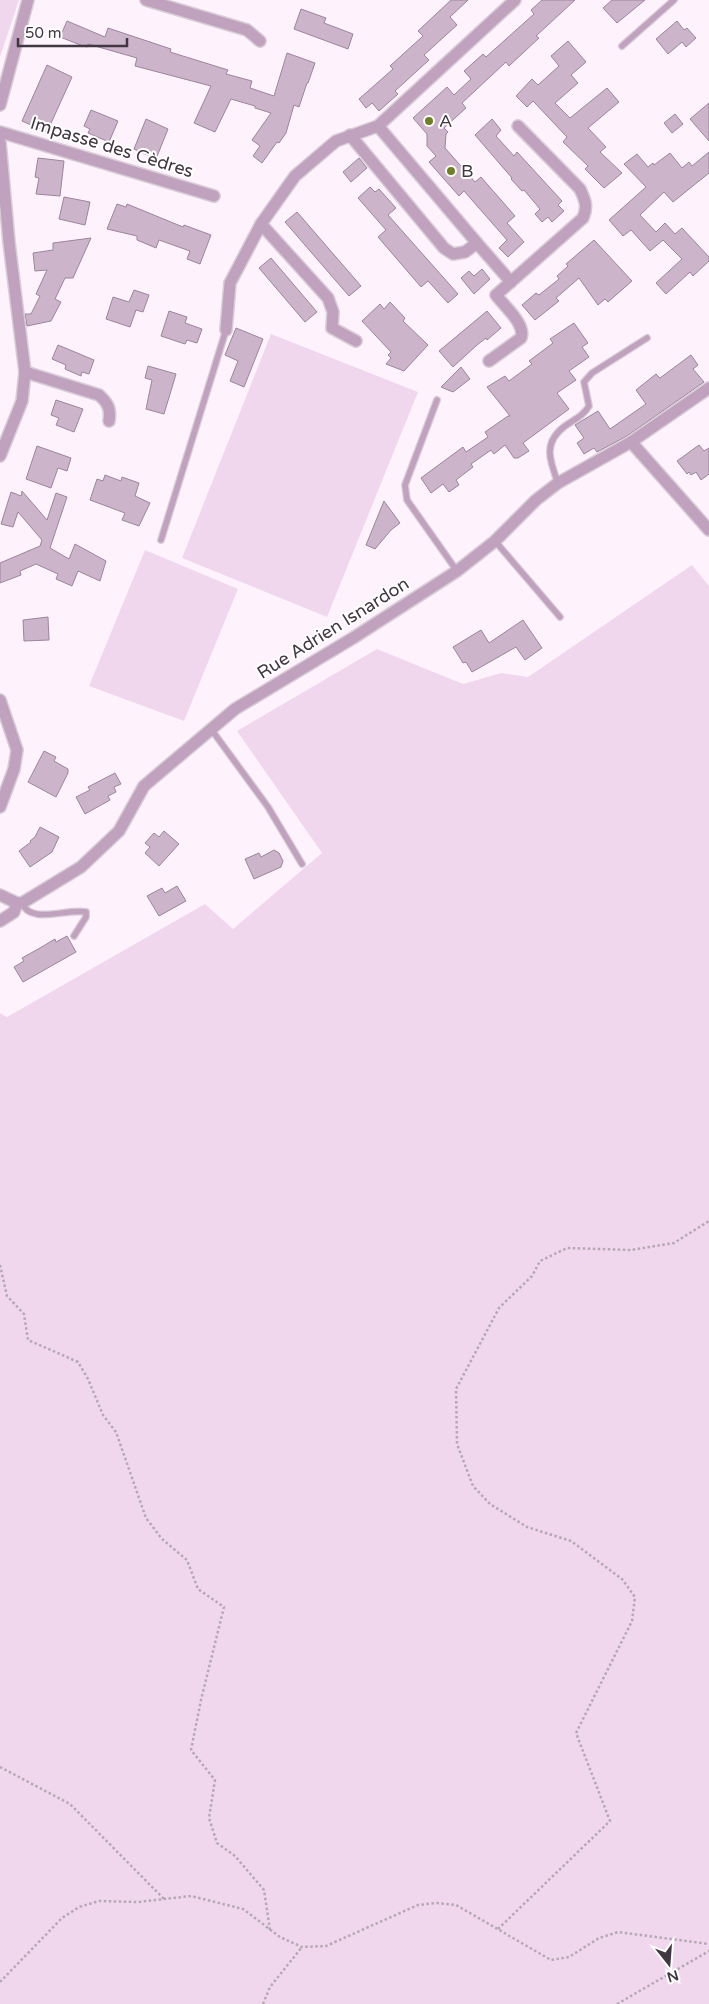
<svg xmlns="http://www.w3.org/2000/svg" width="709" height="2004" viewBox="0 0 709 2004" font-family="'Varela Round',sans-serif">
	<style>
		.green { fill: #f0d7ee }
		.building { fill: #ccb4cb; stroke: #9c859b }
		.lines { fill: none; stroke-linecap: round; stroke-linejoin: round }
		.service-casing { stroke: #d8cdd7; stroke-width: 8 }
		.minor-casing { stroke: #d8cdd7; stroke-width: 14 }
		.path { stroke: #b4a9b3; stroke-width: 2.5; stroke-dasharray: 2.5 2.5; stroke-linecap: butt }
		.service { stroke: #c0a2bf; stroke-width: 5.5 }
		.minor { stroke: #c0a2bf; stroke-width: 11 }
		.poi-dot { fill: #707d29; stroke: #fff; stroke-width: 2 }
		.labels { text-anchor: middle; stroke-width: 4; stroke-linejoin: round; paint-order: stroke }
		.poi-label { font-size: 18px; fill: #413740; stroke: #fff; text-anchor: start }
		.street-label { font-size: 18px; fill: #413740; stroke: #fff }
	</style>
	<rect width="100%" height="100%" fill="#fef3fd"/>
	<g class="green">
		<path d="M0 0H19L0 57Z"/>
		<path d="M271 334 418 392 327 617 182 558Z"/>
		<path d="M145 550 238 589 184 721 89 686Z"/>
		<path d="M692 565 709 586V2004H0V1013L7 1017 205 904 233 929 322 853 237 731 377 649 463 684 501 673 528 677Z"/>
	</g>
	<g class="building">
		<path d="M451 0H468L450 17 457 25 424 55 429 60 395 91 398 94 379 111 372 103 366 108 359 99 393 69 390 66 423 36 418 31Z"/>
		<path d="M542 0H575L536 36 539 38 509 66 506 62 462 103 466 108 444 128 448 132 446 134 445 148 475 182 481 177 515 216 507 223 524 242 508 257 499 248 507 240 464 191 459 196 429 162 436 156 427 146V134L413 118 447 87 454 95 471 79 464 71 483 54 486 57 534 14 531 10Z"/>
		<path d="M612 0H645L617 23 603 8Z"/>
		<path d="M301 9 326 18 324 23 353 34 348 49 294 29Z"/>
		<path d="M67 21 105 37 108 28 171 49 170 52 228 70 226 74 252 81 250 88 274 96 287 53 315 63 308 83H307L299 107 294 105 286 133 279 143 277 142 262 163 253 156 260 146 252 140 271 113 255 108V106L231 99 215 132 194 123 211 86 135 66 137 58 88 44 87 47 83 46 60 37Z"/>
		<path d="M677 21 684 30 687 28 696 38 686 47 682 42 668 54 656 39Z"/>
		<path d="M568 41 586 62 571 75 578 83 555 103 570 118 607 88 619 102 588 128 606 147 600 152 622 173 604 188 585 169 588 166 563 142 567 137 533 101 527 107 516 96 532 79 538 85 559 66 551 56Z"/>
		<path d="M47 65 72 77 47 132 22 121Z"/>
		<path d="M709 103V141L690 119Z"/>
		<path d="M91 110 118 121 109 142 88 133 90 129 84 126Z"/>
		<path d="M675 114 683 124 672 133 664 123Z"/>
		<path d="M146 119 168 129 156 159 134 149Z"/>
		<path d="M492 119 501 130 496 136 514 156 517 152 562 201 558 205 564 211 552 222 548 217 542 222 535 214 540 209 524 190 522 191 511 179 512 178 475 135Z"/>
		<path d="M709 152V173L673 202 664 192 640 215 656 232 665 223 675 234 682 228 709 257V261L693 276 690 272 666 294 656 283 682 259 663 240 650 251 631 230 623 236 609 220 646 187 624 164 637 154 648 167 653 163 654 165 670 153 682 168 689 162 692 166Z"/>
		<path d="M38 158 64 161 60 196 36 194 39 178 35 177Z"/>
		<path d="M359 158 367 168 351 182 343 172Z"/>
		<path d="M370 187 375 192 379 189 396 208 388 215 458 294 448 303 428 281 421 287 378 237 386 230 358 198Z"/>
		<path d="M64 197 90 202 85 225 59 219Z"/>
		<path d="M117 204 126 207 127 204 183 227 184 225 211 235 200 264 187 259 190 251 159 240 156 248 137 240V236L107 229Z"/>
		<path d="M297 212 361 286 349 296 285 222Z"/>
		<path d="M91 238 73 278H65L55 299 61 302 51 321 27 326 25 314H31L40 296 36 294 47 270 35 271 33 253 53 250V243Z"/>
		<path d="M594 240 632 281 608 302 605 299 598 305 579 278 556 298 559 301 535 320 522 305 536 293 539 295 559 279 557 276 568 266 566 264Z"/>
		<path d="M271 258 317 312 305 322 259 268Z"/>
		<path d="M482 269 490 279 474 294 461 278 469 271 474 276Z"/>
		<path d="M134 290 149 295 143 312 136 310 130 327 106 319 113 297 129 302Z"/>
		<path d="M390 302 405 318 403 321 428 345 404 371 386 364 391 358 388 355 391 352 362 321 380 304 384 309Z"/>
		<path d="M169 311 187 317 185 323 202 329 197 343 187 340 185 344 161 336Z"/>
		<path d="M487 311 501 328 487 340 486 338 477 345 453 367 439 351Z"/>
		<path d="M574 323 588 343 582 347 589 357 569 371 576 380 557 393 569 409 523 443 529 451 518 458H514L505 445 494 454 491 450 471 464 473 467 456 480 459 485 449 492 443 484 431 493 421 478 463 447 466 452 488 437 485 432 508 416H510L487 387 505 376 509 381 532 364 529 361 553 343 550 339Z"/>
		<path d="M236 328 263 339 244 387 230 381 238 361 225 355Z"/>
		<path d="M58 345 94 360 89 374 82 372 81 376 65 369 66 365 52 359Z"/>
		<path d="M691 355 698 365 693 369 704 382 627 436 597 452 594 448 584 454 577 443 584 438 575 425 598 411 610 429 646 404 636 390 656 374 660 378Z"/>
		<path d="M148 366 176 374 164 414 146 409 152 380 145 378Z"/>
		<path d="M461 367 470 379 453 392 441 387Z"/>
		<path d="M56 400 83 409 74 432 56 425 59 418 51 415Z"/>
		<path d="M699 445 704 451 709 448V474L701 480 696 472 691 475 689 472 687 474 677 461Z"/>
		<path d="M37 446 71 458 67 471 58 468 51 488 26 479Z"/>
		<path d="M105 475 121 481 122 477 139 483 135 496 150 503 139 526 122 520 125 513 90 500 97 479 103 481Z"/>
		<path d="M22 491 47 520 56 493 67 497 50 548 69 559 75 544 106 561 100 581 78 571 72 586 56 579 58 574 36 564 20 571 21 575 0 583V563L40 546 42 540 18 512 13 527 1 524 11 492 21 496Z"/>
		<path d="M384 501 400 523 391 530 375 549 366 545Z"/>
		<path d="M48 617 49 640 24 641 23 620Z"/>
		<path d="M523 620 542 648 525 660 516 647 472 672 466 662 463 663 453 647 481 630 489 643Z"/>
		<path d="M44 751 56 757 54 761 68 769V773L56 797 28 782Z"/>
		<path d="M115 773 121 784 114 787 116 792 108 796 110 800 85 814 76 797 90 790 88 787Z"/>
		<path d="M40 827 59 837 52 852 30 867 19 851 31 842 30 841 35 837Z"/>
		<path d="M164 831 179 844 159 866 145 853 150 847 145 843 154 833 159 837Z"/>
		<path d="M274 850 279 853 283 861 281 867 254 879 245 859 259 853 261 857Z"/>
		<path d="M177 886 186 901 159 916 147 896 162 888 165 893Z"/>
		<path d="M67 936 76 952 23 982 14 967 24 961 22 958 40 948 55 939 56 942Z"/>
	</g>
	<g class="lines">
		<defs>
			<g id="service">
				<path d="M622 46 674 0"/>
				<path d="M437 400 405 485 407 500 457 571"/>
				<path d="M558 483C550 461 542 443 565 426 575 419 583 416 589 406L584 382 592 373 647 338"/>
				<path d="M161 540 226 330"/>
				<path d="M495 541 560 617"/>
				<path d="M211 729 268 807 302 864"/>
				<path d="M22 903C30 925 68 908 86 912V917L74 936"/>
			</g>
			<g id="minor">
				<path d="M146 0 247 30 260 41"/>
				<path d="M0 105 28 0"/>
				<path d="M0 132 214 196"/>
				<path d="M350 135 444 248 453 254 465 252 477 243 378 126"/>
				<path d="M0 142 9 242 25 372 22 401 0 456"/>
				<path d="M261 224 328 298 333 312 332 328 356 341"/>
				<path d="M477 243 511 282"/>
				<path d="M226 330 230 283 261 224 295 176 336 141 378 126 515 0"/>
				<path d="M489 361 521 338C526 324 504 306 496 295L583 218C588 206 585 200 580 189L518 126"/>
				<path d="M25 372 99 395C108 403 111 409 109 421"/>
				<path d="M631 442 709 530"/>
				<path d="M0 700 17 750 14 769 0 807"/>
				<path d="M0 895 17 903"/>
				<path d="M17 903H22L81 867 119 831 144 786 235 709 353 638 457 571 495 541 536 500 558 483 631 442 709 388"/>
				<path d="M0 921 14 912 17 903"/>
			</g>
		</defs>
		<use href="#service" class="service-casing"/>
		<use href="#minor" class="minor-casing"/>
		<g class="path">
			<path d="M0 1265 7 1296 24 1314 28 1340 78 1362 88 1379 103 1415 116 1432 146 1518 162 1539 187 1560 198 1589 224 1607 201 1700 191 1750 215 1780 209 1818 217 1843 235 1856 264 1890 270 1930"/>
			<path d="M0 1767 70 1804 164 1899"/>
			<path d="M498 1929 610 1821 576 1733 632 1621 635 1597 622 1579 571 1541 527 1527 490 1504 473 1486 457 1444 456 1389 499 1308 532 1276 540 1261 567 1248 631 1250 674 1243 709 1221"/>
			<path d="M0 1982 62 1918 79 1907 99 1901 138 1902 191 1896 243 1909 280 1937 302 1947 326 1946 418 1905 437 1903 456 1905 551 1960 569 1957 599 1938 618 1932 709 1944"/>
			<path d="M263 2004 270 1987 302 1947"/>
			<path d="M617 2004 709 1951"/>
		</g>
		<use href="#service" class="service"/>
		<use href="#minor" class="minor"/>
	</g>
	<g class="poi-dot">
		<circle cx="429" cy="121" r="5"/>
		<circle cx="451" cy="171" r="5"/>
	</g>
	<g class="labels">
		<g class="poi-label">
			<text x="439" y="127">A</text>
			<text x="461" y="177">B</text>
		</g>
		<g class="street-label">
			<text transform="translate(112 147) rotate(17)" y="6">Impasse des Cèdres</text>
			<text transform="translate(333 628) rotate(-32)" y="6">Rue Adrien Isnardon</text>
		</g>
	</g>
	<g transform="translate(669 1964) rotate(163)" stroke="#ffffff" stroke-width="4" paint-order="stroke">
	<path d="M0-4L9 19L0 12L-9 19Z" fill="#413740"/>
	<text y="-8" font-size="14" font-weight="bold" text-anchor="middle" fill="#413740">N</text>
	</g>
	<path d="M18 38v8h109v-8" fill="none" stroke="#413740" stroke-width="2.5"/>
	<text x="25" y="38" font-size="15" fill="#413740" stroke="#ffffff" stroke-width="4" paint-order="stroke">50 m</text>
</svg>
